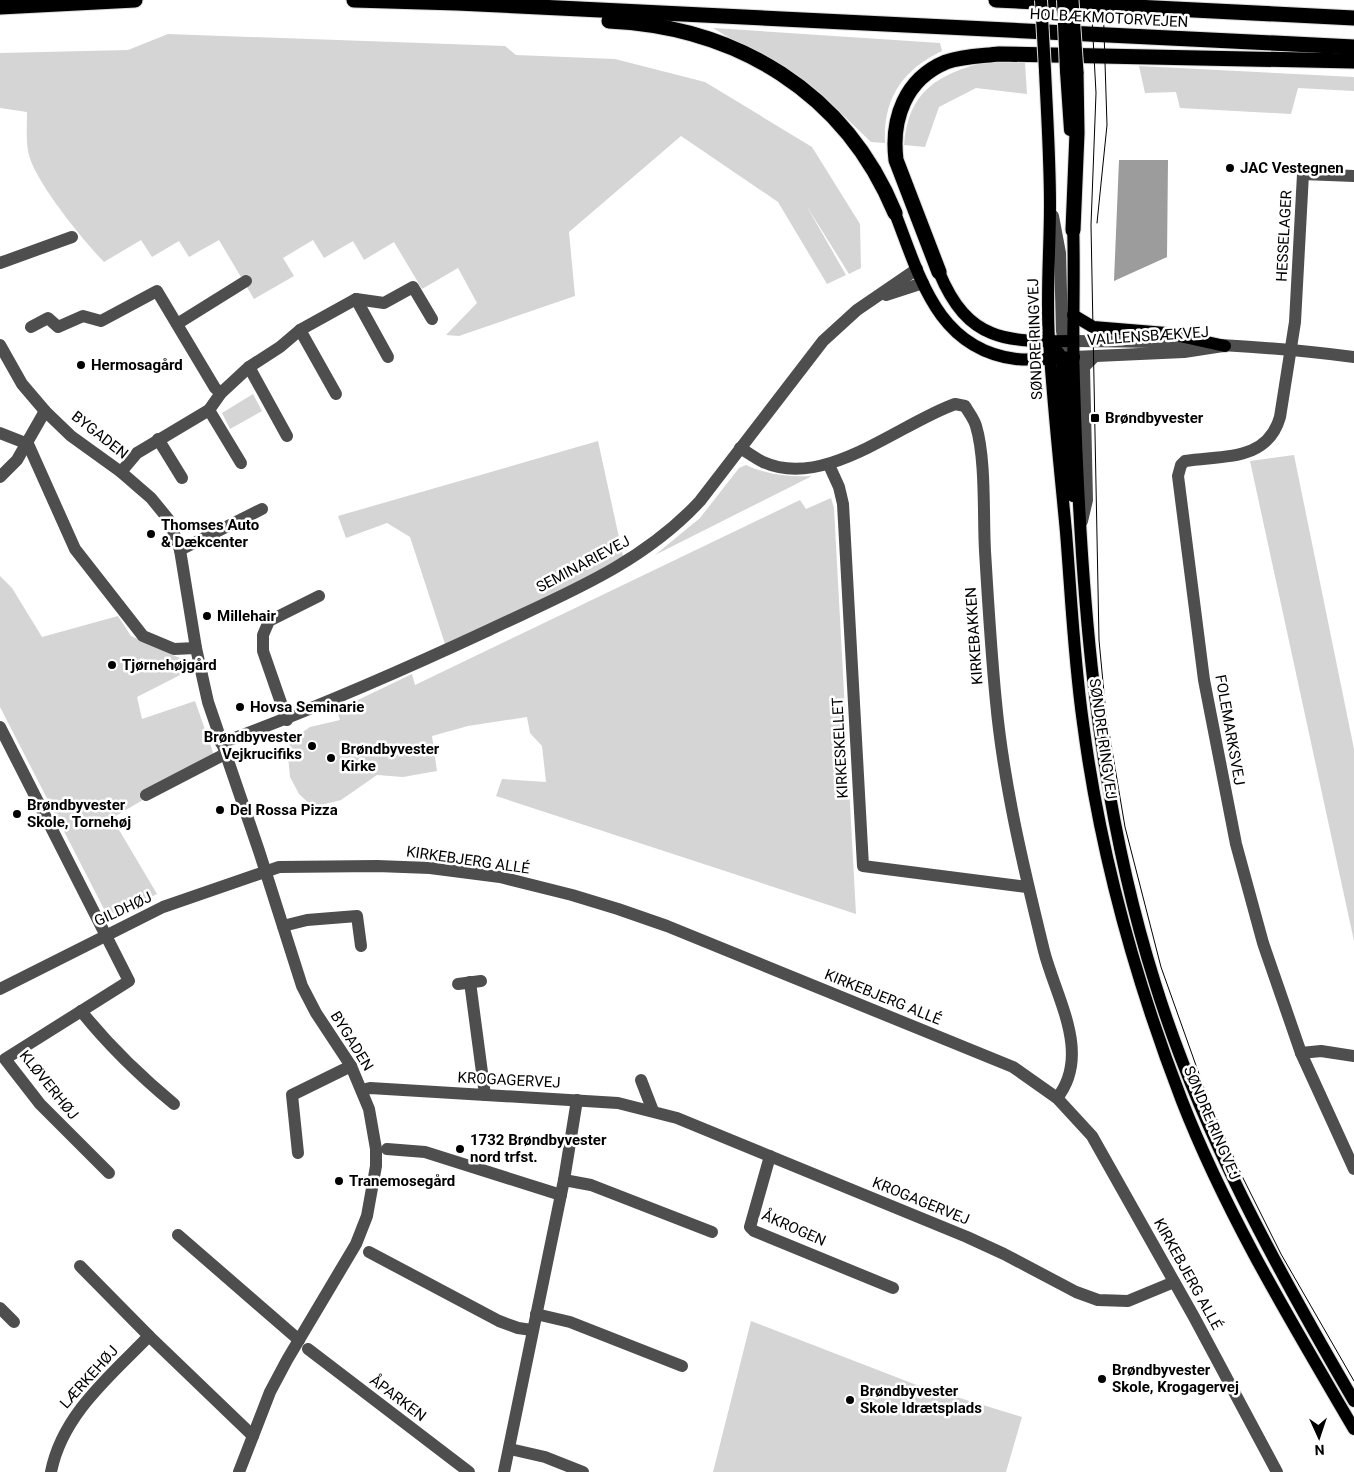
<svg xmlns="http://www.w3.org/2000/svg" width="1354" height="1472" viewBox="0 0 1354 1472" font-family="Roboto,sans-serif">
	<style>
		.green { fill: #d5d5d5 }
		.water { fill: #9c9c9c }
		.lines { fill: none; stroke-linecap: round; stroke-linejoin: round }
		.major-casing { stroke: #dbdbdb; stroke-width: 14 }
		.highway-casing { stroke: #dbdbdb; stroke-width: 17 }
		.minor { stroke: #4e4e4e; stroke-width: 12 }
		.major { stroke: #000; stroke-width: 12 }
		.highway { stroke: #000; stroke-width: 15 }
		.tram { stroke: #000; stroke-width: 1 }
		.major-bridge-casing { stroke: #dbdbdb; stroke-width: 14; stroke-linecap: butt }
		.highway-bridge-casing { stroke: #dbdbdb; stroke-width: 17; stroke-linecap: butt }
		.major-bridge { stroke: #000; stroke-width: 12 }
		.highway-bridge { stroke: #000; stroke-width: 15 }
		.poi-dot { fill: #000; stroke: #fff; stroke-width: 2 }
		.labels { text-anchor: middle; stroke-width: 5; stroke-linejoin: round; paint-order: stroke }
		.street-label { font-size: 15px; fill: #000; stroke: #fff }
		.poi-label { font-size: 15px; font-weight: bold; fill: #000; stroke: #fff; text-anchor: start }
	</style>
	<rect width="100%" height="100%" fill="#fff"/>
	<g class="green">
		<path d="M713 28 940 43 942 51C902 70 883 99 885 143L871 142 819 92Z"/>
		<path d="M168 34 505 46 516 55 615 59 705 82 812 147 860 224 861 268 849 274 806 205 846 275 827 284 778 202 681 136 569 232 575 296 459 336 446 335 477 303 458 268 422 289 394 242 364 260 353 241 324 258 313 240 283 258 294 276 254 299 219 240 189 257 179 241 152 257 141 240 104 262C83 240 33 180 28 151 26 139 27 125 27 112L0 108V53L128 50Z"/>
		<path d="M986 62 1025 63 1027 94 976 88 939 107 925 147 904 145C908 92 937 74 986 62Z"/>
		<path d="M1139 66 1354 77V91L1298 88 1291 114 1180 108 1176 92 1145 93Z"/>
		<path d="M253 394 262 411 230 429 222 413Z"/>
		<path d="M598 441 623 556 578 583 445 644 410 537 387 523 346 538 338 516Z"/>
		<path d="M1294 455 1354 749V941L1250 461Z"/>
		<path d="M746 465C767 475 790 477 812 476L655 555 700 518 739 468Z"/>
		<path d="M831 498 834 508 856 914 496 796 502 779 546 782 542 746 530 733 527 717 468 726 432 736 437 771 403 777 377 775 341 800 313 807 299 794 290 777 288 756 290 741 310 727 340 720 337 710 412 674 415 685 800 500 806 509Z"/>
		<path d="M0 576 12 588 42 637 118 616 131 636 184 660 188 671 137 697 142 719 195 701 215 758 112 818 157 894 116 914 104 909 0 707Z"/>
		<path d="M751 1321 914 1384 1022 1417 1006 1472H713Z"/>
	</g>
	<path class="water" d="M1119 160H1168L1167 257 1114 281Z"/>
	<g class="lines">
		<defs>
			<g id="major">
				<path d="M1045 70C1047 115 1050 160 1050 205 1050 250 1046 295 1049 340 1053 404 1060 468 1066 532 1071 595 1074 660 1083 723 1100 853 1135 979 1182 1101 1227 1216 1292 1323 1354 1429"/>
				<path d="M1066 71 1070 130"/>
				<path d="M895 213C920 277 937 349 1016 359 1035 361 1055 358 1074 357"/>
				<path d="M1073 222C1075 276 1072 330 1074 383 1080 585 1094 789 1155 983 1201 1132 1276 1267 1354 1401"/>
				<path d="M939 272C968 342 1006 342 1073 341"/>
				<path d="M1073 315 1093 327 1166 333 1225 346"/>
				<path d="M1058 352 1062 358 1066 444 1073 496"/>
			</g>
			<g id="highway">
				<path d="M354 0 457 3 1354 47"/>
				<path d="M996 0 1354 18"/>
				<path d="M0 7 135 0"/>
				<path d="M609 21C737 27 845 92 895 213"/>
				<path d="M1073 230 1077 133 1076 72"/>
				<path d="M939 272 896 160C891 119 905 79 946 62 963 56 982 56 999 54L1354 61"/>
			</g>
		</defs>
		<use href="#major" class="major-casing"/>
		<use href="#highway" class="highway-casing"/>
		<g class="minor">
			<path d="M1354 176 1303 174 1295 322 1280 417C1267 462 1223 455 1185 461L1181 465 1178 476 1204 680 1236 844 1263 943 1301 1053 1354 1169"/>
			<path d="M1053 216 1060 253 1062 331 1064 341 1074 357 1184 352 1223 346"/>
			<path d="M0 263 72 237"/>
			<path d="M886 295 923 283"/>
			<path d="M356 299 388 357"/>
			<path d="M177 324 246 281"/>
			<path d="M31 327 48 318 58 327 83 316 101 321 157 291 215 388 221 393"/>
			<path d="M300 330 336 394"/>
			<path d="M1073 341C1167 341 1261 345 1354 357"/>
			<path d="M0 345 22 384 45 411 71 436 121 472 151 498 169 520 180 550 196 648 208 702 259 851 302 986 316 1013 351 1066 369 1109 376 1149V1166L367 1216 356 1244 287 1360 270 1392 239 1472"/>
			<path d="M249 367 287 436"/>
			<path d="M209 410 241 463"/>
			<path d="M0 433 28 444"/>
			<path d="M158 439 182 478"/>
			<path d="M28 444 75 549 143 636 174 649 196 648"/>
			<path d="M740 448C747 452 755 458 763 462 824 490 899 424 955 404L965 406C969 413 974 419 976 426 986 459 983 516 985 551 988 601 991 652 996 702 1004 787 1024 869 1044 951 1056 998 1092 1054 1057 1098"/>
			<path d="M829 465 839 487 843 504 863 866 1027 887"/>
			<path d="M121 472 137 453 209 410 221 393 249 367 280 347 300 330 356 299 384 303 413 287 432 319"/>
			<path d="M0 477 17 460 45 411"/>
			<path d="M1082 521 1087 500 1084 367 1094 357"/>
			<path d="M180 550 262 509"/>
			<path d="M287 720 263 651V635L269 621 319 596"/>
			<path d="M0 727 129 981 5 1059 40 1104 109 1173"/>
			<path d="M221 743C312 710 401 671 489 630 565 594 642 564 700 501L823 341 857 310 917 269"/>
			<path d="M146 795 225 754"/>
			<path d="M283 926 307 920 357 916 361 946"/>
			<path d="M470 982 485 1095"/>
			<path d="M458 984 481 981"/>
			<path d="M0 989 163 907 279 867 377 866 430 868 500 877 572 895 618 909 667 926 1013 1067 1057 1098 1092 1136 1194 1317 1277 1472"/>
			<path d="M81 1011C109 1046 139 1075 174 1104"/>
			<path d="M1301 1053 1321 1051 1354 1056"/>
			<path d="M641 1080 653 1111"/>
			<path d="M362 1090 370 1088 618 1103 677 1118 967 1237 1004 1254 1076 1292 1098 1300 1128 1301 1174 1282"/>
			<path d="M387 1149 425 1152 561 1195"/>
			<path d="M298 1153 292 1095 351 1066"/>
			<path d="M770 1156 750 1227 754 1231 893 1288"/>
			<path d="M564 1180 591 1185 712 1232"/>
			<path d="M178 1235 299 1340"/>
			<path d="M369 1252 499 1321 518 1328 532 1330"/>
			<path d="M80 1266 149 1336 253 1436"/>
			<path d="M0 1308 14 1322"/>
			<path d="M536 1314 570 1322 682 1366"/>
			<path d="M308 1349 469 1472"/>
			<path d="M510 1449 545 1457 583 1472"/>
			<path d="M51 1472C62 1415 110 1376 149 1336"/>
			<path d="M504 1472 564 1180 577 1100"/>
		</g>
		<use href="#major" class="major"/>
		<use href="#highway" class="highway"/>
		<g class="tram">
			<path d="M1091 0 1096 93 1091 225 1099 640 1106 714 1125 827 1161 967 1209 1102 1242 1176 1281 1254 1354 1381"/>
			<path d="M1097 223 1107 125 1103 0"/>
		</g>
		<defs>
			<g id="major-bridge">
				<path d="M1041 0 1045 70"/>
				<path d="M1063 0 1066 71"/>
			</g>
			<path id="highway-bridge" d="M1071 0 1076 72"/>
		</defs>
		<use href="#major-bridge" class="major-bridge-casing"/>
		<use href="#highway-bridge" class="highway-bridge-casing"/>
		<use href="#major-bridge" class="major-bridge"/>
		<use href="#highway-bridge" class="highway-bridge"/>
	</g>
	<g class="poi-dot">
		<circle cx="1230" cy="168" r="5"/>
		<circle cx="81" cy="365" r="5"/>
		<rect x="1090" y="413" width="10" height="10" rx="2.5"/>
		<circle cx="151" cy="534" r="5"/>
		<circle cx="207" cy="616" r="5"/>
		<circle cx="112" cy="665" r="5"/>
		<circle cx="240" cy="707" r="5"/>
		<circle cx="312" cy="746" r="5"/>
		<circle cx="331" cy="758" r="5"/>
		<circle cx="220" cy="810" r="5"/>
		<circle cx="17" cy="814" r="5"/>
		<circle cx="460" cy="1149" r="5"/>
		<circle cx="339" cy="1181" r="5"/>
		<circle cx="1102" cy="1379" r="5"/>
		<circle cx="850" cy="1400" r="5"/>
	</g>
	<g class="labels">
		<g class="street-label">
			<text transform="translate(1109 18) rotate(3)" y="5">HOLBÆKMOTORVEJEN</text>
			<text transform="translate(1284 236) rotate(-87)" y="5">HESSELAGER</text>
			<text transform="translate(1148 336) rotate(-4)" y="5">VALLENSBÆKVEJ</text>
			<text transform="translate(1035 339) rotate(-92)" y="5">SØNDRE RINGVEJ</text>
			<text transform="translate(100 435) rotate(38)" y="5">BYGADEN</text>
			<text transform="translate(583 564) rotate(-28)" y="5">SEMINARIEVEJ</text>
			<text transform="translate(974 636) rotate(-94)" y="5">KIRKEBAKKEN</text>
			<text transform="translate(1230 730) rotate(80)" y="5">FOLEMARKSVEJ</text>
			<text transform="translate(1103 739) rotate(82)" y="5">SØNDRE RINGVEJ</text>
			<text transform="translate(840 748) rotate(-93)" y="5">KIRKESKELLET</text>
			<text transform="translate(468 860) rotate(8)" y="5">KIRKEBJERG ALLÉ</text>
			<text transform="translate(123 909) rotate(-25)" y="5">GILDHØJ</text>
			<text transform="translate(883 997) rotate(22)" y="5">KIRKEBJERG ALLÉ</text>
			<text transform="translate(352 1041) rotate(58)" y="5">BYGADEN</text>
			<text transform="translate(509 1080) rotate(3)" y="5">KROGAGERVEJ</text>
			<text transform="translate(49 1085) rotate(51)" y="5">KLØVERHØJ</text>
			<text transform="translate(1212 1123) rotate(67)" y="5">SØNDRE RINGVEJ</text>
			<text transform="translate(921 1201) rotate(22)" y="5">KROGAGERVEJ</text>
			<text transform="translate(794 1228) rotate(24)" y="5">ÅKROGEN</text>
			<text transform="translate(1188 1274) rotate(61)" y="5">KIRKEBJERG ALLÉ</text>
			<text transform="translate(89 1377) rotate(-48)" y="5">LÆRKEHØJ</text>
			<text transform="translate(398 1398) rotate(37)" y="5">ÅPARKEN</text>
		</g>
		<g class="poi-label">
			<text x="1240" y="173">JAC Vestegnen</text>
			<text x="91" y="370">Hermosagård</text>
			<text x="1105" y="423">Brøndbyvester</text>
			<text x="161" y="530">Thomses Auto<tspan x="161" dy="17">&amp; Dækcenter</tspan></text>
			<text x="217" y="621">Millehair</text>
			<text x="122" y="670">Tjørnehøjgård</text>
			<text x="250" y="712">Hovsa Seminarie</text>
			<text x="302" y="742" text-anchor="end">Brøndbyvester<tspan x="302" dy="17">Vejkrucifiks</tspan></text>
			<text x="341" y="754">Brøndbyvester<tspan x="341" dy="17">Kirke</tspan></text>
			<text x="27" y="810">Brøndbyvester<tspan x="27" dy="17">Skole, Tornehøj</tspan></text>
			<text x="230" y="815">Del Rossa Pizza</text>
			<text x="470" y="1145">1732 Brøndbyvester<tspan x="470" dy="17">nord trfst.</tspan></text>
			<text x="349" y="1186">Tranemosegård</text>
			<text x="1112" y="1375">Brøndbyvester<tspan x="1112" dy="17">Skole, Krogagervej</tspan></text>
			<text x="860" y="1396">Brøndbyvester<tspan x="860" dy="17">Skole Idrætsplads</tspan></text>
		</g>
	</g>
	<g transform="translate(1319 1437) rotate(177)" stroke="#ffffff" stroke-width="4" paint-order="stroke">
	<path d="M0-4L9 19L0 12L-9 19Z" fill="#000000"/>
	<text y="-8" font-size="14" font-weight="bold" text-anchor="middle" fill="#000000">N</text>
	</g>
</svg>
